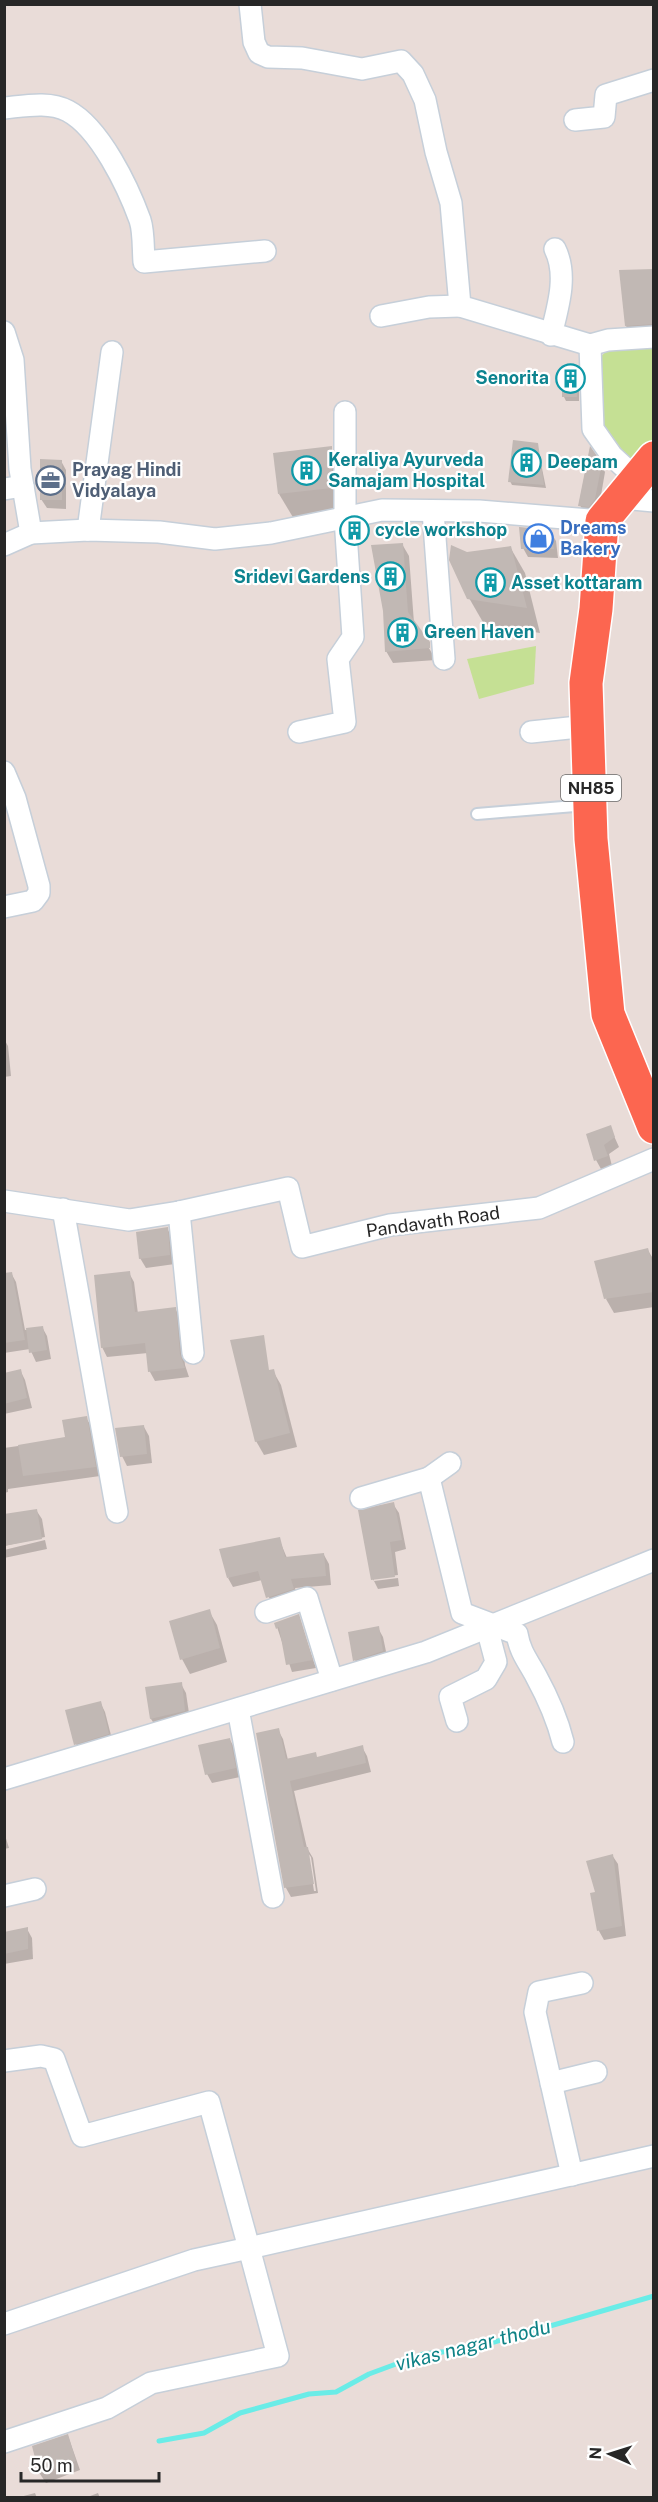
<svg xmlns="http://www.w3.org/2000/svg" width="658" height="2502" viewBox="0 0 658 2502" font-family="'Public Sans',sans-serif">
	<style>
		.green { fill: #c5e094 }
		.shadow { fill: #0003; fill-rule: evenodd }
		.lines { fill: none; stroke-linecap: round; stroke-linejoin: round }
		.stream { stroke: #6aece7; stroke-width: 5 }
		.building { fill: #c1b8b4 }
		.lane-casing { stroke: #c6cfd9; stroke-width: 14 }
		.street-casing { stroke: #c6cfd9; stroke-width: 24 }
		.highway-casing { stroke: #fff; stroke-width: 36 }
		.lane { stroke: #fff; stroke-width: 10 }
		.street { stroke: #fff; stroke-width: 21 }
		.highway { stroke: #fc6650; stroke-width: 33 }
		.labels { text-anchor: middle; stroke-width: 4.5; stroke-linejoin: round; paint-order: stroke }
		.shield { fill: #fff; stroke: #686868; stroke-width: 1.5 }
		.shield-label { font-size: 16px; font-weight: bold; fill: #272727 }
		.culture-label { font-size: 18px; font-weight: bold; fill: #0d838f; stroke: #fff; text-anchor: start }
		.service-label { font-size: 18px; font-weight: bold; fill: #4e5e75; stroke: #fff; text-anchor: start }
		.shop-label { font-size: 18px; font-weight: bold; fill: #366cbe; stroke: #fff; text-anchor: start }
		.street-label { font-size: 18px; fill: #272727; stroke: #fff }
		.water-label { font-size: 20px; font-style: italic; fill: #0e8286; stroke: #fff }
	</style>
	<rect width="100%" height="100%" fill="#e9dcd8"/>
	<g class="green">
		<path d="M653 340V440L633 458 622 457 606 438 592 365 616 342Z"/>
		<path d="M536 646 534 684 479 699 467 659Z"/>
	</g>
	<g class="shadow">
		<path d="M654 270V339L634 340 626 326Z"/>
		<path d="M577 367 579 371V401H566L564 397Z"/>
		<path d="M537 444 546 488 512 485 510 481Z"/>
		<path d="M331 448 346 473V513L294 519 279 494Z"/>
		<path d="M61 461 66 470V509L47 508 41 499Z"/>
		<path d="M600 464 605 472 599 507 584 513 580 505Z"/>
		<path d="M550 531 556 541 558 558 528 557 523 548Z"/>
		<path d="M402 544 409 556 414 623 436 660 393 663 386 651Z"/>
		<path d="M510 547 525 573 540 633 484 624 469 598 467 553Z"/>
		<path d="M4 1039 8 1046 11 1076 4 1077Z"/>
		<path d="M610 1127 619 1147 609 1154 612 1166 601 1169 596 1160Z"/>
		<path d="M167 1228 172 1238 175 1264 146 1268 140 1258Z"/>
		<path d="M647 1249 654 1260V1307L614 1313 606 1299Z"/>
		<path d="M11 1273 16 1282 25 1330 42 1327 47 1336 51 1359 36 1362 30 1349 4 1353V1274Z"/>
		<path d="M129 1273 134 1282 138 1314 175 1308 180 1318 185 1365 189 1377 155 1381 150 1372 148 1353 107 1357 102 1347Z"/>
		<path d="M20 1370 25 1380 32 1408 4 1414V1374Z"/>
		<path d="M273 1371 281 1385 297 1447 264 1455 256 1441Z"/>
		<path d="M86 1418 92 1427 100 1476 8 1489V1492L4 1493V1448L67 1439Z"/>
		<path d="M144 1427 149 1436 152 1463 127 1466 122 1456Z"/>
		<path d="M393 1504 399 1513 406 1549 395 1552 398 1575 374 1578V1581L373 1579Z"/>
		<path d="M36 1510 42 1519 45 1537 4 1546V1515Z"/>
		<path d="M279 1539 287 1558 324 1555 329 1564 331 1585 295 1588 298 1598 273 1607 262 1580 233 1587 228 1578Z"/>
		<path d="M45 1540 47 1549 4 1558V1550Z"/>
		<path d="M398 1578 399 1586 378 1589 374 1581Z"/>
		<path d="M209 1611 217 1625 227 1662 190 1674 182 1659Z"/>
		<path d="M298 1616 316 1668 292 1672 276 1624Z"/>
		<path d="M378 1628 383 1637 388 1661 360 1669 355 1660Z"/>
		<path d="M181 1684 186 1693 190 1720 157 1728 151 1719 147 1688Z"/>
		<path d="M100 1702 105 1712 113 1743 81 1753 76 1744Z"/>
		<path d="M278 1730 283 1739 288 1760 317 1758 362 1747 367 1756 371 1772 294 1791 307 1848 313 1858 318 1893 291 1897 286 1888ZM308 1853 311 1857 316 1891H314Z"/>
		<path d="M230 1740 235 1749 240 1777 212 1783 207 1774Z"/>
		<path d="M4 1832 9 1848 4 1849Z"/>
		<path d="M612 1855 618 1864 626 1936 604 1940 599 1931 592 1894H597Z"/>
		<path d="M27 1929 32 1938 33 1959 4 1964V1933Z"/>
		<path d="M68 2436 80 2470 46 2483 40 2474 34 2447Z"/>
		<path d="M35 2493 37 2498H16Z"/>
		<path d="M98 2493 100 2498H85Z"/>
	</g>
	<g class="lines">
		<path class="stream" d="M159 2441 204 2433 240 2413 309 2394 336 2392 369 2374 423 2354 470 2349 654 2296"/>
	</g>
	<g class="building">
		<path d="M654 269V324L625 326 619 270Z"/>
		<path d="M578 365 577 397H562V367Z"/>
		<path d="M513 440 538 443 544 485 508 482Z"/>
		<path d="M332 446V488L278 494 273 453Z"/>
		<path d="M590 446 602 463 595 499 589 507 578 506Z"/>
		<path d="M40 459 62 460V500H40Z"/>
		<path d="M519 527 551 530 554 549H521Z"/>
		<path d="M403 543 408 612 430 642V648L385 652 383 611 371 545Z"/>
		<path d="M451 545 467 552 511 546 527 608 467 599 449 560Z"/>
		<path d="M611 1125 615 1137 604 1145 608 1156 594 1161 586 1134Z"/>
		<path d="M168 1227 170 1255 139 1259 136 1232Z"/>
		<path d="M648 1248 654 1269V1292L604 1299 594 1261Z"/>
		<path d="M130 1271 135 1312 176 1307 180 1354 185 1368 148 1372 145 1343 101 1348 94 1275Z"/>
		<path d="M12 1272 25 1340 4 1343V1273Z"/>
		<path d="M43 1326 47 1350 29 1353 26 1328Z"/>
		<path d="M264 1335 269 1370 274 1369 290 1433 255 1442 230 1340Z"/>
		<path d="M21 1369 27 1398 4 1404V1373Z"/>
		<path d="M87 1416 96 1467 23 1476 18 1445 65 1437 62 1420Z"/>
		<path d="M144 1425 147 1454 120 1457 115 1428Z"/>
		<path d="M394 1502 402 1540 390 1542 395 1577 371 1580 358 1510Z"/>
		<path d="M37 1509 42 1539 4 1546V1514Z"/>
		<path d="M280 1537 285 1557 324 1553 326 1576 291 1579 294 1589 266 1598 258 1571 227 1578 219 1549Z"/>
		<path d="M210 1609 220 1648 180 1660 169 1621Z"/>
		<path d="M299 1614 313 1660 286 1665 279 1627 276 1629 274 1623Z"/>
		<path d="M379 1626 383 1651 353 1661 348 1632Z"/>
		<path d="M182 1682 185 1711 150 1719 145 1687Z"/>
		<path d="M101 1701 109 1734 74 1745 65 1710Z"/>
		<path d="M279 1728 286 1759 316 1752 317 1757 363 1745 366 1763 290 1781 304 1847H308L314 1884 284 1888 256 1733Z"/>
		<path d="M230 1738 236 1768 205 1775 198 1745Z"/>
		<path d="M613 1854 622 1926 597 1931 590 1893 595 1892 586 1861Z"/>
		<path d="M28 1927V1949L4 1954V1932Z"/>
		<path d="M68 2434 76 2461 39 2474 32 2446Z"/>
	</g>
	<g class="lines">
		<defs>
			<path id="lane" d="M477 814 587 805"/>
			<g id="street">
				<path d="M250 4 254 42 259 53 268 57 302 58 362 69 401 61 413 74 425 100 436 152 451 203 460 306 590 345 608 340 654 337"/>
				<path d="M4 108C25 106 49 101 68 111 100 128 128 187 140 220 144 232 143 249 144 262L265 251"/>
				<path d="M575 120 604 117 606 95 654 80"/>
				<path d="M381 316 429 307 460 306"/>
				<path d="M4 332 13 360 20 469 31 533 88 530 159 532 215 539 271 533 382 510 479 511 602 521"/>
				<path d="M551 335C558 307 568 275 555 249"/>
				<path d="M590 345 593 429 612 456 637 479"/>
				<path d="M4 489 23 486"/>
				<path d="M622 498 654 501"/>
				<path d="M433 511 444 659"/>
				<path d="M88 530 112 352"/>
				<path d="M4 545 31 533"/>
				<path d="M299 732 345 722 338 659 353 637 345 518V412"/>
				<path d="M531 732 588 726"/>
				<path d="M4 772 15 798 39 886V893L33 901 4 907"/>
				<path d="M4 1201 129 1220 179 1212 288 1188 302 1247 390 1225 539 1208 654 1159"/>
				<path d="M63 1209 117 1512"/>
				<path d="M179 1212 193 1353"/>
				<path d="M429 1478 450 1463"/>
				<path d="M361 1498 429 1478 462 1613 517 1634C520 1652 528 1661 536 1676 548 1698 557 1718 563 1742"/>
				<path d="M266 1612 307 1598 332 1680"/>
				<path d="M238 1709 273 1897"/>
				<path d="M457 1721 450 1697 486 1679 496 1662 487 1628"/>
				<path d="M4 1779 426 1652 654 1560"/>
				<path d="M4 1896 35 1889"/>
				<path d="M4 2061 41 2056 54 2059 82 2136 209 2102 249 2248 654 2156"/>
				<path d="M551 2083 596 2072"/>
				<path d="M572 2175 535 2012 539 1992 582 1983"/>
				<path d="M4 2324 194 2260 249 2248 278 2356 151 2383 107 2408 4 2442"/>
			</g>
			<path id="highway" d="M654 458 602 521 596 609 586 683 591 839 608 1014 654 1127"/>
		</defs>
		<use href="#lane" class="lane-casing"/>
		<use href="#street" class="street-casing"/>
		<use href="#highway" class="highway-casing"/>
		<use href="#lane" class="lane"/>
		<use href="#street" class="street"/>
		<use href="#highway" class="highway"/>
	</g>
	<defs>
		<symbol id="building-ring" viewBox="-11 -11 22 22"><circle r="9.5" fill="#fff" stroke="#0f9aa8" stroke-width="1.5"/><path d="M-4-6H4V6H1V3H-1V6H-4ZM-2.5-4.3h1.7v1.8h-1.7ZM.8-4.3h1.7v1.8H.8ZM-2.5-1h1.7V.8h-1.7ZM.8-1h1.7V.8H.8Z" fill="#0f9aa8"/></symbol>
		<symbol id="office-ring" viewBox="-11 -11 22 22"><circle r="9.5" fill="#fff" stroke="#5c6f8a" stroke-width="1.5"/><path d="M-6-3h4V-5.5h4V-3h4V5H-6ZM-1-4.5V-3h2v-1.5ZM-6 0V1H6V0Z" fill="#5c6f8a"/></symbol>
		<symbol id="shop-ring" viewBox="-11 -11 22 22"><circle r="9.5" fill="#fff" stroke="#3f7fe0" stroke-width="1.5"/><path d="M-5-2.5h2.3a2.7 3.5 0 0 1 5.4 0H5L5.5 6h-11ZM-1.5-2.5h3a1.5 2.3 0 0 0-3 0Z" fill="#3f7fe0"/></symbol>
	</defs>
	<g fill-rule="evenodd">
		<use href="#building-ring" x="554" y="362" width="33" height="33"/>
		<use href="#building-ring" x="510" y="446" width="33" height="33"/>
		<use href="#building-ring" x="290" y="454" width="33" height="33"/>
		<use href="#office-ring" x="34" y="464" width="33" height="33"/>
		<use href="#building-ring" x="338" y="514" width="33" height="33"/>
		<use href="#shop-ring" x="522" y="522" width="33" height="33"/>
		<use href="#building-ring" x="374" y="560" width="33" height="33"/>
		<use href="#building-ring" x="474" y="566" width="33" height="33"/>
		<use href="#building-ring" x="386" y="616" width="33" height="33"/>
	</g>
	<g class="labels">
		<rect class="shield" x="561" y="775" width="60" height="26" rx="4.5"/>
		<g class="shield-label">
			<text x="591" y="794">NH85</text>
		</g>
		<g class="culture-label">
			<text x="549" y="384" text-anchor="end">Senorita</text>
			<text x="328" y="466">Keraliya Ayurveda<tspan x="328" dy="21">Samajam Hospital</tspan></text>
			<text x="547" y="468">Deepam</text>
			<text x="375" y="536">cycle workshop</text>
			<text x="370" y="583" text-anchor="end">Sridevi Gardens</text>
			<text x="511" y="589">Asset kottaram</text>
			<text x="424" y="638">Green Haven</text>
		</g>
		<g class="service-label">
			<text x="72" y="476">Prayag Hindi<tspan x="72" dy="21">Vidyalaya</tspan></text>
		</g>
		<g class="shop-label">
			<text x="560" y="534">Dreams<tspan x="560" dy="21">Bakery</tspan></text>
		</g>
		<g class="street-label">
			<text transform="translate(433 1222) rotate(-8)" y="6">Pandavath Road</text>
		</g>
		<g class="water-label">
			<text transform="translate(473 2345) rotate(-14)" y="7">vikas nagar thodu</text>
		</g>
	</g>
	<rect width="658" height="2502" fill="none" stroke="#272727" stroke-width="12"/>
	<g transform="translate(610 2454) rotate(273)" stroke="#ffffff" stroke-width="4.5" paint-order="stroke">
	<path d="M0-4.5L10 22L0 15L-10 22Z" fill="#272727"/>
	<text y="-9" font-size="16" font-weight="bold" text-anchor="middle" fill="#272727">N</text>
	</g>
	<path d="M21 2472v9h138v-9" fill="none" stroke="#272727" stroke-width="3"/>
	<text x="30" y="2472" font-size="18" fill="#272727" stroke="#ffffff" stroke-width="4.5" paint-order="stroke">50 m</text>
</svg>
